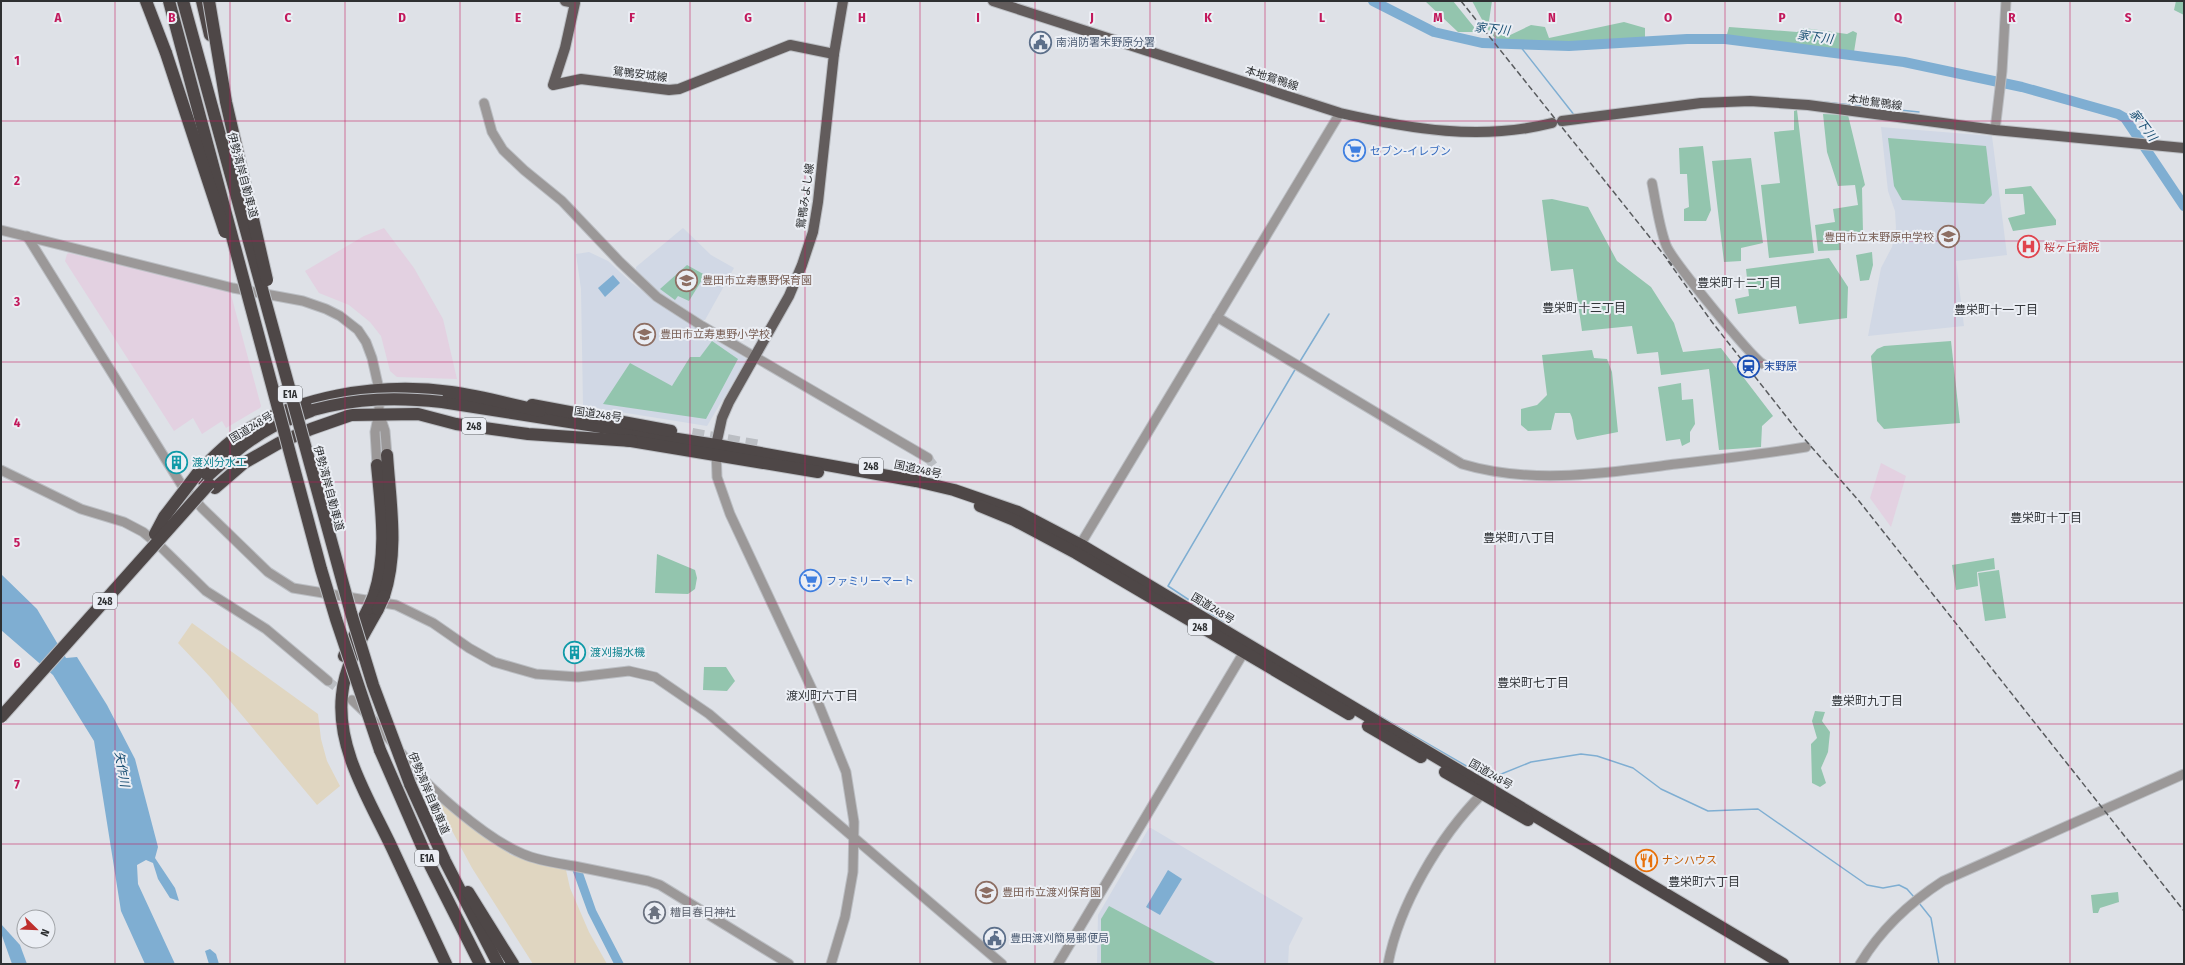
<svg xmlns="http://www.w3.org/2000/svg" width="2185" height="965" viewBox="0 0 2185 965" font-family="'Fira Sans Condensed','Noto Sans JP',sans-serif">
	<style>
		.commercial { fill: #e0d6c1 }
		.industrial { fill: #e3d1e1 }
		.built { fill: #d1d8e5 }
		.green { fill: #93c5ae }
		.water { fill: #7faed2 }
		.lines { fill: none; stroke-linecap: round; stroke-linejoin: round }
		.stream { stroke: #7faed2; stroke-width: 1.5 }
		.river { stroke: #7faed2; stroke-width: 10 }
		.minor-tunnel { stroke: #bbbec3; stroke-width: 9; stroke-dasharray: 9 4.5; stroke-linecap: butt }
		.highway-tunnel { stroke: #bbbec3; stroke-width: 12; stroke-dasharray: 12 6; stroke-linecap: butt }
		.minor-casing { stroke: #bbbec3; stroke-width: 11 }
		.major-casing { stroke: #bbbec3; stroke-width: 12 }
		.highway-casing { stroke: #bbbec3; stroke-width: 14 }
		.minor { stroke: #9b9898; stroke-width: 9 }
		.major { stroke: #625c5c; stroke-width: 10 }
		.highway { stroke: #4e4747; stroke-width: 12 }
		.rail { stroke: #595b5e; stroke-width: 1.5; stroke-dasharray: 6 3; stroke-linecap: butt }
		.highway-bridge-casing { stroke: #bbbec3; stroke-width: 14; stroke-linecap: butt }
		.highway-bridge { stroke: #4e4747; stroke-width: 12 }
		.grid { fill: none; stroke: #c2185b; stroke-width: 1; stroke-opacity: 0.55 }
		.labels { text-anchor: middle; stroke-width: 4; stroke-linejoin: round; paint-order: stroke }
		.shield { fill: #ebeef4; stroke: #67696c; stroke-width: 1 }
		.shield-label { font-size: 10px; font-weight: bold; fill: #2e3032 }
		.service-label { font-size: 11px; fill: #4e5e75; stroke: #ebeef4; text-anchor: start }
		.street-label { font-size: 11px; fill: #2e3032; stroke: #ebeef4 }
		.shop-label { font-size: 11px; fill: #366cbe; stroke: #ebeef4; text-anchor: start }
		.education-label { font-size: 11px; fill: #785e54; stroke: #ebeef4; text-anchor: start }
		.health-label { font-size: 11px; fill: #be3a42; stroke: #ebeef4; text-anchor: start }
		.transit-label { font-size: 11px; fill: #164399; stroke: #ebeef4; text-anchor: start }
		.culture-label { font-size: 11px; fill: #0d838f; stroke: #ebeef4; text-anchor: start }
		.food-label { font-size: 11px; fill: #c56008; stroke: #ebeef4; text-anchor: start }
		.worship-label { font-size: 11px; fill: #5b616d; stroke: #ebeef4; text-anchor: start }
		.water-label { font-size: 12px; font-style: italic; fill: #174d71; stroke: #ebeef4 }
		.neighbourhood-label { font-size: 12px; fill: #33363a; stroke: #ebeef4 }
		.grid-label { font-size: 13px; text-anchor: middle; font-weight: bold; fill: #c2185b; stroke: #ebeef4; stroke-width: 4; stroke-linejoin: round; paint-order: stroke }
	</style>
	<rect width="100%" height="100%" fill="#dee1e7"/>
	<g class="commercial">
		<path d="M192 623 318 714 321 739 327 761 340 786 317 805 210 677 178 643Z"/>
		<path d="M433 795 469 825 511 855 566 870 570 888 589 932 607 964H533L472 868Z"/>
	</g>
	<g class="industrial">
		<path d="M384 228 414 268 443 319 457 379 397 377 390 371 381 336 370 322 349 305 319 293 305 271 364 236Z"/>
		<path d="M69 253 230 291 261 406 260 408 226 428 222 421 202 434 193 418 174 431 65 261 67 254Z"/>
		<path d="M1881 463 1906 476 1891 527 1870 498Z"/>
	</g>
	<g class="built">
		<path d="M1881 127 1992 136 2007 255 1956 261 1964 326 1868 336 1881 268 1892 247 1896 228 1895 211 1888 191Z"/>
		<path d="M683 228 711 255 734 268 705 320H701L667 299 636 273V267Z"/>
		<path d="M589 252 608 261 632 283 667 309 747 359 707 426 583 406 581 289 576 254Z"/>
		<path d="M1149 828H1151L1303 918 1289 946 1288 964H1097L1098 915Z"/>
	</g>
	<g class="green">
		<path d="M1425 1H1453L1478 32H1458Z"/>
		<path d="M1472 1H1492L1489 21 1506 37 1531 25 1545 27 1549 38 1624 22 1645 28V40C1622 42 1514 51 1499 41 1487 33 1479 13 1472 1Z"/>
		<path d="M2176 1H2184V15L2174 10Z"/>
		<path d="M1729 27 1797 32 1804 28 1847 34 1853 31 1857 33 1854 52 1726 38Z"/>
		<path d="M1797 110 1814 253 1769 258 1761 185 1780 183 1774 132 1794 130V111Z"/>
		<path d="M1823 114 1848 115 1865 185 1862 188 1863 233 1840 236 1841 250 1818 251 1815 225 1835 222 1833 209 1858 205 1855 185 1838 186 1827 152Z"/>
		<path d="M1888 138 1986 146 1992 195 1984 204 1902 200 1894 186Z"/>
		<path d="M1703 146 1711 210 1706 221H1684V209L1689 207 1687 174H1680L1679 148Z"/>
		<path d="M1751 158 1763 243 1741 248V261L1724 262 1712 161Z"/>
		<path d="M2031 186 2056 220V225L2013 231 2008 218 2025 214 2023 194H2005V189Z"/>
		<path d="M1552 199 1588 207 1617 261 1651 287 1674 323 1683 352 1721 348 1773 416 1762 426 1761 447 1719 450 1709 369 1661 375 1658 352 1637 354 1632 326 1582 331 1573 269 1551 271 1542 200Z"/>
		<path d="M1872 252 1873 265 1869 280 1860 281 1856 255Z"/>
		<path d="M1829 258 1848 287 1847 318 1799 324 1796 306 1738 314 1735 299 1749 296 1746 269Z"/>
		<path d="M687 265 705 275 689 301 678 296 675 300 660 289Z"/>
		<path d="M712 341 738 359 706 419 603 404 630 363 672 386 690 357H700Z"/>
		<path d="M1951 341 1960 423 1884 429 1877 421 1871 356 1877 349 1884 346Z"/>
		<path d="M1592 350 1594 358 1607 359 1612 372 1618 432 1577 440C1572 431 1575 422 1570 413H1555L1551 430 1528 431 1521 425V409L1537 405 1547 395 1542 355Z"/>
		<path d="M1681 383 1682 400 1693 399 1695 424 1690 432V442L1682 446 1680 439 1666 441 1658 387Z"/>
		<path d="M657 554 695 570 697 578 695 589 688 594 655 593Z"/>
		<path d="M1994 558 1995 569 1977 572 1978 586 1956 590 1952 565Z"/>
		<path d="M1999 570 2006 618 1985 621 1978 573Z"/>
		<path d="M704 667H726L735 681 727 691 703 690Z"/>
		<path d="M1815 711 1825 712 1822 721 1830 732 1828 752 1821 768 1826 783 1820 787 1812 783 1811 744 1817 738 1812 721Z"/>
		<path d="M2118 892 2119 902 2100 908 2098 913H2093L2091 895Z"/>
		<path d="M1109 906 1217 964H1101V919Z"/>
	</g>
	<g class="water">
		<path d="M613 275 620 283 605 297 598 288Z"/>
		<path d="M1 574 37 609 66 658 77 657 107 705 135 759 158 847 155 858 175 888 179 901 170 898 158 879 153 863 146 860 137 865 138 884 175 964H145L121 911 94 741 53 675 1 630Z"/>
		<path d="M572 869 582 870 596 910 624 964H614L588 913Z"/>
		<path d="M1168 870 1182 879 1160 915 1146 907Z"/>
		<path d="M1 924 20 945 27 964H12L1 933Z"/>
		<path d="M210 949 216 954 219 964H209L205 951Z"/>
	</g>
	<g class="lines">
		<g class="stream">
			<path d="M1520 46 1575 116"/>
			<path d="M1823 102 1919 112"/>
			<path d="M1299 363 1329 314"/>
			<path d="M1230 627 1168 586 1296 368"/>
			<path d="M1364 707 1489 779 1531 762 1581 754 1597 756 1633 768 1661 789 1708 811 1758 809 1867 885 1883 888 1899 885 1907 889 1914 897"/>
			<path d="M1919 903 1931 918 1939 964"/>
		</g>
		<path class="river" d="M1373 1 1434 32 1482 43 1569 46 1687 39H1725L1904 62 2022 87 2118 114 2125 118 2184 206"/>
		<g class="minor-tunnel">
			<path d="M928 458 938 471 936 483"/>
			<path d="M328 681 346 695"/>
		</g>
		<path class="highway-tunnel" d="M692 434 760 446"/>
		<defs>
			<g id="minor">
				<path d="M484 103 492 132 503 150 524 170 562 201 620 262 657 297 702 326 928 458"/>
				<path d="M1995 130 2002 71 2006 1"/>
				<path d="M1652 183C1656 203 1659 226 1666 245 1671 259 1752 358 1763 364"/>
				<path d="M1 230 233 288 303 301 326 309 340 316 358 330 366 342 372 358 379 389V413L375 432 377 465"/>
				<path d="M27 236 181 484 202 508 268 572 293 588 396 605 433 623 469 648 494 662 536 674 578 677 629 671 655 677 709 714 1002 964"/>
				<path d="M1217 317 1462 464C1532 485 1606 473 1676 464 1720 459 1763 454 1806 447"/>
				<path d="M379 413 385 431 387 455"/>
				<path d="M716 449 717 477 730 514 817 700 846 772 854 822 853 872 845 917 831 964"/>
				<path d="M1 470 81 509 124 522 143 532 160 546 206 591 266 629 328 681"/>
				<path d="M1077 550 1340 113"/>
				<path d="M352 700 372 719 392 742"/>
				<path d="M402 754C424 786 487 839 523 854 539 861 557 863 574 866 599 871 623 876 648 881L660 885 789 964"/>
				<path d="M1058 964 1247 647"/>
				<path d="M1388 964C1399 905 1440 836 1482 794"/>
				<path d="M1860 964C1881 929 1909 903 1943 881L2184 774"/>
			</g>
			<g id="major">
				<path d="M565 1 575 3 565 48 553 85 581 79 669 90 679 89 790 45 834 54"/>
				<path d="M993 1 1340 113C1410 129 1481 141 1552 123"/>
				<path d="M1562 121 1701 103 1750 101 1808 105 1995 130 2184 148"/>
				<path d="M716 445 722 418 729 402 789 296 802 265 813 232 818 202 834 54 843 1"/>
			</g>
			<g id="highway">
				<path d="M146 1 166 53"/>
				<path d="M202 1 210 35"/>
				<path d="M442 402 716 445 916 481 954 490 1018 512 1081 545 1783 964"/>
				<path d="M532 405 671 431"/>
				<path d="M625 440 818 472"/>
				<path d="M197 474C209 461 221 449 235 438 293 396 380 382 451 392 481 396 510 404 540 411"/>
				<path d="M203 480C225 460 246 441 272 427 285 420 300 416 313 410"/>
				<path d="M215 488 244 463 279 443 311 429 351 415 418 414 456 424 528 434 632 441"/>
				<path d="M980 506 1014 520 1076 553 1349 714"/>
				<path d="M374 595C388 552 381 509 377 465"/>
				<path d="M384 596C399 550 390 502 387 455"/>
				<path d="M378 609C363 636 345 663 342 695 336 749 370 801 392 848 410 887 428 925 446 964"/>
				<path d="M344 656 368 609"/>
				<path d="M1368 726 1421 757"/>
				<path d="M380 750 431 867 480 964"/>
				<path d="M1445 772 1528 820"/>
				<path d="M410 784 445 861 498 964"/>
				<path d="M468 892 513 964"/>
			</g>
		</defs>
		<use href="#minor" class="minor-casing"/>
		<use href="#major" class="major-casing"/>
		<use href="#highway" class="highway-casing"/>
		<use href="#minor" class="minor"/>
		<use href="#major" class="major"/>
		<use href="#highway" class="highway"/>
		<g class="rail">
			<path d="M1461 1 1672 265"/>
			<path d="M1668 261 1712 322 1800 434 1859 501 2184 911"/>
		</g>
		<defs>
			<g id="highway-bridge">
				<path d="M169 1 321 569 336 619 380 750"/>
				<path d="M183 1 351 613 373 685 410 784"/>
				<path d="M209 1 226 102 267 280"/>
				<path d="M166 53 225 232"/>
				<path d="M313 410C358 398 396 397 442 402"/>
				<path d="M155 534 164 517 197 474"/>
				<path d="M368 609 374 595"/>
				<path d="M378 609 384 596"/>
				<path d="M1 717 209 484"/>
			</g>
		</defs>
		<use href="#highway-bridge" class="highway-bridge-casing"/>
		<use href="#highway-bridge" class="highway-bridge"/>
	</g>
	<path class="grid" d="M115 1V964M230 1V964M345 1V964M460 1V964M575 1V964M690 1V964M805 1V964M920 1V964M1035 1V964M1150 1V964M1265 1V964M1380 1V964M1495 1V964M1610 1V964M1725 1V964M1840 1V964M1955 1V964M2070 1V964M1 121H2184M1 241H2184M1 362H2184M1 482H2184M1 603H2184M1 724H2184M1 844H2184"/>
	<defs>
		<symbol id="civic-ring" viewBox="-11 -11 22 22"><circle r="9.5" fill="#ebeef4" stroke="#5c6f8a" stroke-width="1.5"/><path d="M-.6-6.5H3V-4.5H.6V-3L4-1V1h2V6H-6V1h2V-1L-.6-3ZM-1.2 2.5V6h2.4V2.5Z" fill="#5c6f8a"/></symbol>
		<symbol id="supermarket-ring" viewBox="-11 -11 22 22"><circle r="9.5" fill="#ebeef4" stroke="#3f7fe0" stroke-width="1.5"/><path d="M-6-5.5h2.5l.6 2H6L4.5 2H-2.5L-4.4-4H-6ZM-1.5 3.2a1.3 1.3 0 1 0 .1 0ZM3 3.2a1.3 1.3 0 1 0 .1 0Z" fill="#3f7fe0"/></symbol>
		<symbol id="school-ring" viewBox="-11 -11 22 22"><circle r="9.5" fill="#ebeef4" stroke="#8d6e63" stroke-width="1.5"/><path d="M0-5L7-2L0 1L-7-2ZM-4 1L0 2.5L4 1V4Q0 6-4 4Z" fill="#8d6e63"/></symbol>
		<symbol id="hospital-ring" viewBox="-11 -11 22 22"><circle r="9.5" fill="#ebeef4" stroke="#e0444e" stroke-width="1.5"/><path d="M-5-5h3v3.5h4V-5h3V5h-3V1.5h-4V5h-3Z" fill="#e0444e"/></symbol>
		<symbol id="station-ring" viewBox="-11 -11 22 22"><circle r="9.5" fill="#ebeef4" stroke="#1a4fb4" stroke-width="1.5"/><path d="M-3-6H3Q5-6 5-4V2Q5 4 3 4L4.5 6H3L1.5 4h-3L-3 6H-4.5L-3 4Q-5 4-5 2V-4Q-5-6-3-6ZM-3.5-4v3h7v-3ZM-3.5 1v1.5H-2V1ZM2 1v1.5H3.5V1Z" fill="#1a4fb4"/></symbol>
		<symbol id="building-ring" viewBox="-11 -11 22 22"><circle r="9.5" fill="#ebeef4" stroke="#0f9aa8" stroke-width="1.5"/><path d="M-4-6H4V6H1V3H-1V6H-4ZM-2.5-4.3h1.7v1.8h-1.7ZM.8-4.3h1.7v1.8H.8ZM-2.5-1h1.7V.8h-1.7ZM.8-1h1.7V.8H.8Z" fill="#0f9aa8"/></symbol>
		<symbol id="restaurant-ring" viewBox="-11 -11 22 22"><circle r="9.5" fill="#ebeef4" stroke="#e8710a" stroke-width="1.5"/><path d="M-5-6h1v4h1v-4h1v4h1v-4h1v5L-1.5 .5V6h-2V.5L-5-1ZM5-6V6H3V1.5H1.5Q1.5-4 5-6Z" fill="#e8710a"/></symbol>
		<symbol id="temple-ring" viewBox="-11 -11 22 22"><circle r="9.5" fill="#ebeef4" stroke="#6b7280" stroke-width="1.5"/><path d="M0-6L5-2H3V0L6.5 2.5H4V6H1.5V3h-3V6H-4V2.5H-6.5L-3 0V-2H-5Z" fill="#6b7280"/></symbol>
	</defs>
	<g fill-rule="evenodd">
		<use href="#civic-ring" x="1028" y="30" width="25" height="25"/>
		<use href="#supermarket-ring" x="1342" y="138" width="25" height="25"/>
		<use href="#school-ring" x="1936" y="224" width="25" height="25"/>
		<use href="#hospital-ring" x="2016" y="234" width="25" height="25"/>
		<use href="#school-ring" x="674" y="268" width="25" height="25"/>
		<use href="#school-ring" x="632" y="322" width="25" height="25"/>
		<use href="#station-ring" x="1736" y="354" width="25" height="25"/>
		<use href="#building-ring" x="164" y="450" width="25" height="25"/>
		<use href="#supermarket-ring" x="798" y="568" width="25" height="25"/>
		<use href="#building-ring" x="562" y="640" width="25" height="25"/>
		<use href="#restaurant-ring" x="1634" y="848" width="25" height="25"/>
		<use href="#school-ring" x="974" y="880" width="25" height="25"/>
		<use href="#temple-ring" x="642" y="900" width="25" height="25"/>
		<use href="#civic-ring" x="982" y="926" width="25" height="25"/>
	</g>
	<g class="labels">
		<g class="shield">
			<rect x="278" y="386" width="24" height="16" rx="3"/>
			<rect x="462" y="418" width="24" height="16" rx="3"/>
			<rect x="859" y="458" width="24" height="16" rx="3"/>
			<rect x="93" y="593" width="24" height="16" rx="3"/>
			<rect x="1188" y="619" width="24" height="16" rx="3"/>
			<rect x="415" y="850" width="24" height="16" rx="3"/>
		</g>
		<g class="shield-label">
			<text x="290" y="398">E1A</text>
			<text x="474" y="430">248</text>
			<text x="871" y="470">248</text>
			<text x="105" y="605">248</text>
			<text x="1200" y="631">248</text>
			<text x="427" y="862">E1A</text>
		</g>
		<g class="service-label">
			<text x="1056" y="46">南消防署末野原分署</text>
			<text x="1010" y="942">豊田渡刈簡易郵便局</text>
		</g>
		<g class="street-label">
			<text transform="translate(640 74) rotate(7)" y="4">鴛鴨安城線</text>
			<text transform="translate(1272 78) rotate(18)" y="4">本地鴛鴨線</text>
			<text transform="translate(1875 102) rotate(8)" y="4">本地鴛鴨線</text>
			<text transform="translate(243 175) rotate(75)" y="4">伊勢湾岸自動車道</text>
			<text transform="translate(805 196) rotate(-82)" y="4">鴛鴨みよし線</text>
			<text transform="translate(598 414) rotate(8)" y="4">国道248号</text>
			<text transform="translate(251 427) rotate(-31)" y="4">国道248号</text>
			<text transform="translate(918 469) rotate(12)" y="4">国道248号</text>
			<text transform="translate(329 488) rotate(75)" y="4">伊勢湾岸自動車道</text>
			<text transform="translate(1213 608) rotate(31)" y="4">国道248号</text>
			<text transform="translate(1491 774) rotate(30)" y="4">国道248号</text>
			<text transform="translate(429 793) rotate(67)" y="4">伊勢湾岸自動車道</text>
		</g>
		<g class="shop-label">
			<text x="1370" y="155">セブン-イレブン</text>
			<text x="826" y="585">ファミリーマート</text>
		</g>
		<g class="education-label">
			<text x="1934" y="241" text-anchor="end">豊田市立末野原中学校</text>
			<text x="702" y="284">豊田市立寿惠野保育園</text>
			<text x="660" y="338">豊田市立寿恵野小学校</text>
			<text x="1002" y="896">豊田市立渡刈保育園</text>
		</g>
		<g class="health-label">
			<text x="2044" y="251">桜ヶ丘病院</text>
		</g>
		<g class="transit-label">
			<text x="1764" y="370">末野原</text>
		</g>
		<g class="culture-label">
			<text x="192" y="466">渡刈分水工</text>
			<text x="590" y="656">渡刈揚水機</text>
		</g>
		<g class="food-label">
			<text x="1662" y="864">ナンハウス</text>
		</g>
		<g class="worship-label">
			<text x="670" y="916">糟目春日神社</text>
		</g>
		<g class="water-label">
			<text transform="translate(1492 29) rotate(6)" y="4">家下川</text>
			<text transform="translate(1815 37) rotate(7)" y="4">家下川</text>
			<text transform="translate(2143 125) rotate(53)" y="4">家下川</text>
			<text transform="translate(122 769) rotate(80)" y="4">矢作川</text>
		</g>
		<g class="neighbourhood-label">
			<text x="1739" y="287">豊栄町十二丁目</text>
			<text x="1584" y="312">豊栄町十三丁目</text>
			<text x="1996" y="314">豊栄町十一丁目</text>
			<text x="2046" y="522">豊栄町十丁目</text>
			<text x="1519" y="542">豊栄町八丁目</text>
			<text x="1533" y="687">豊栄町七丁目</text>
			<text x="822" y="700">渡刈町六丁目</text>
			<text x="1867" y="705">豊栄町九丁目</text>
			<text x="1704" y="886">豊栄町六丁目</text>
		</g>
	</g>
	<g class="grid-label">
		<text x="58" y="22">A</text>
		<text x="172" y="22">B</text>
		<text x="288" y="22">C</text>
		<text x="402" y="22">D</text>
		<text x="518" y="22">E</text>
		<text x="632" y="22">F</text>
		<text x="748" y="22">G</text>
		<text x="862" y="22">H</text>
		<text x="978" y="22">I</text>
		<text x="1092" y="22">J</text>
		<text x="1208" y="22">K</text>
		<text x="1322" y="22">L</text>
		<text x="1438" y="22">M</text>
		<text x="1552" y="22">N</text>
		<text x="1668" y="22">O</text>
		<text x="1782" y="22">P</text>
		<text x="1898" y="22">Q</text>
		<text x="2012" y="22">R</text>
		<text x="2128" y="22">S</text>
		<text x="17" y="65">1</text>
		<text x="17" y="185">2</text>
		<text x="17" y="306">3</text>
		<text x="17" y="427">4</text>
		<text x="17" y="547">5</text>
		<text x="17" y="668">6</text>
		<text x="17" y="789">7</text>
	</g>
	<rect width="2185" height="965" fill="none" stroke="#2e3032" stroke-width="4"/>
	<g transform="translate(36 929) rotate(113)"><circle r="19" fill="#ebeef4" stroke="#9fa2a6"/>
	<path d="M0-3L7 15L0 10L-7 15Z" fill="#be2f2d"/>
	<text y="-6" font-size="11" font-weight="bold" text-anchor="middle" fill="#2e3032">N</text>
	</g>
</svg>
